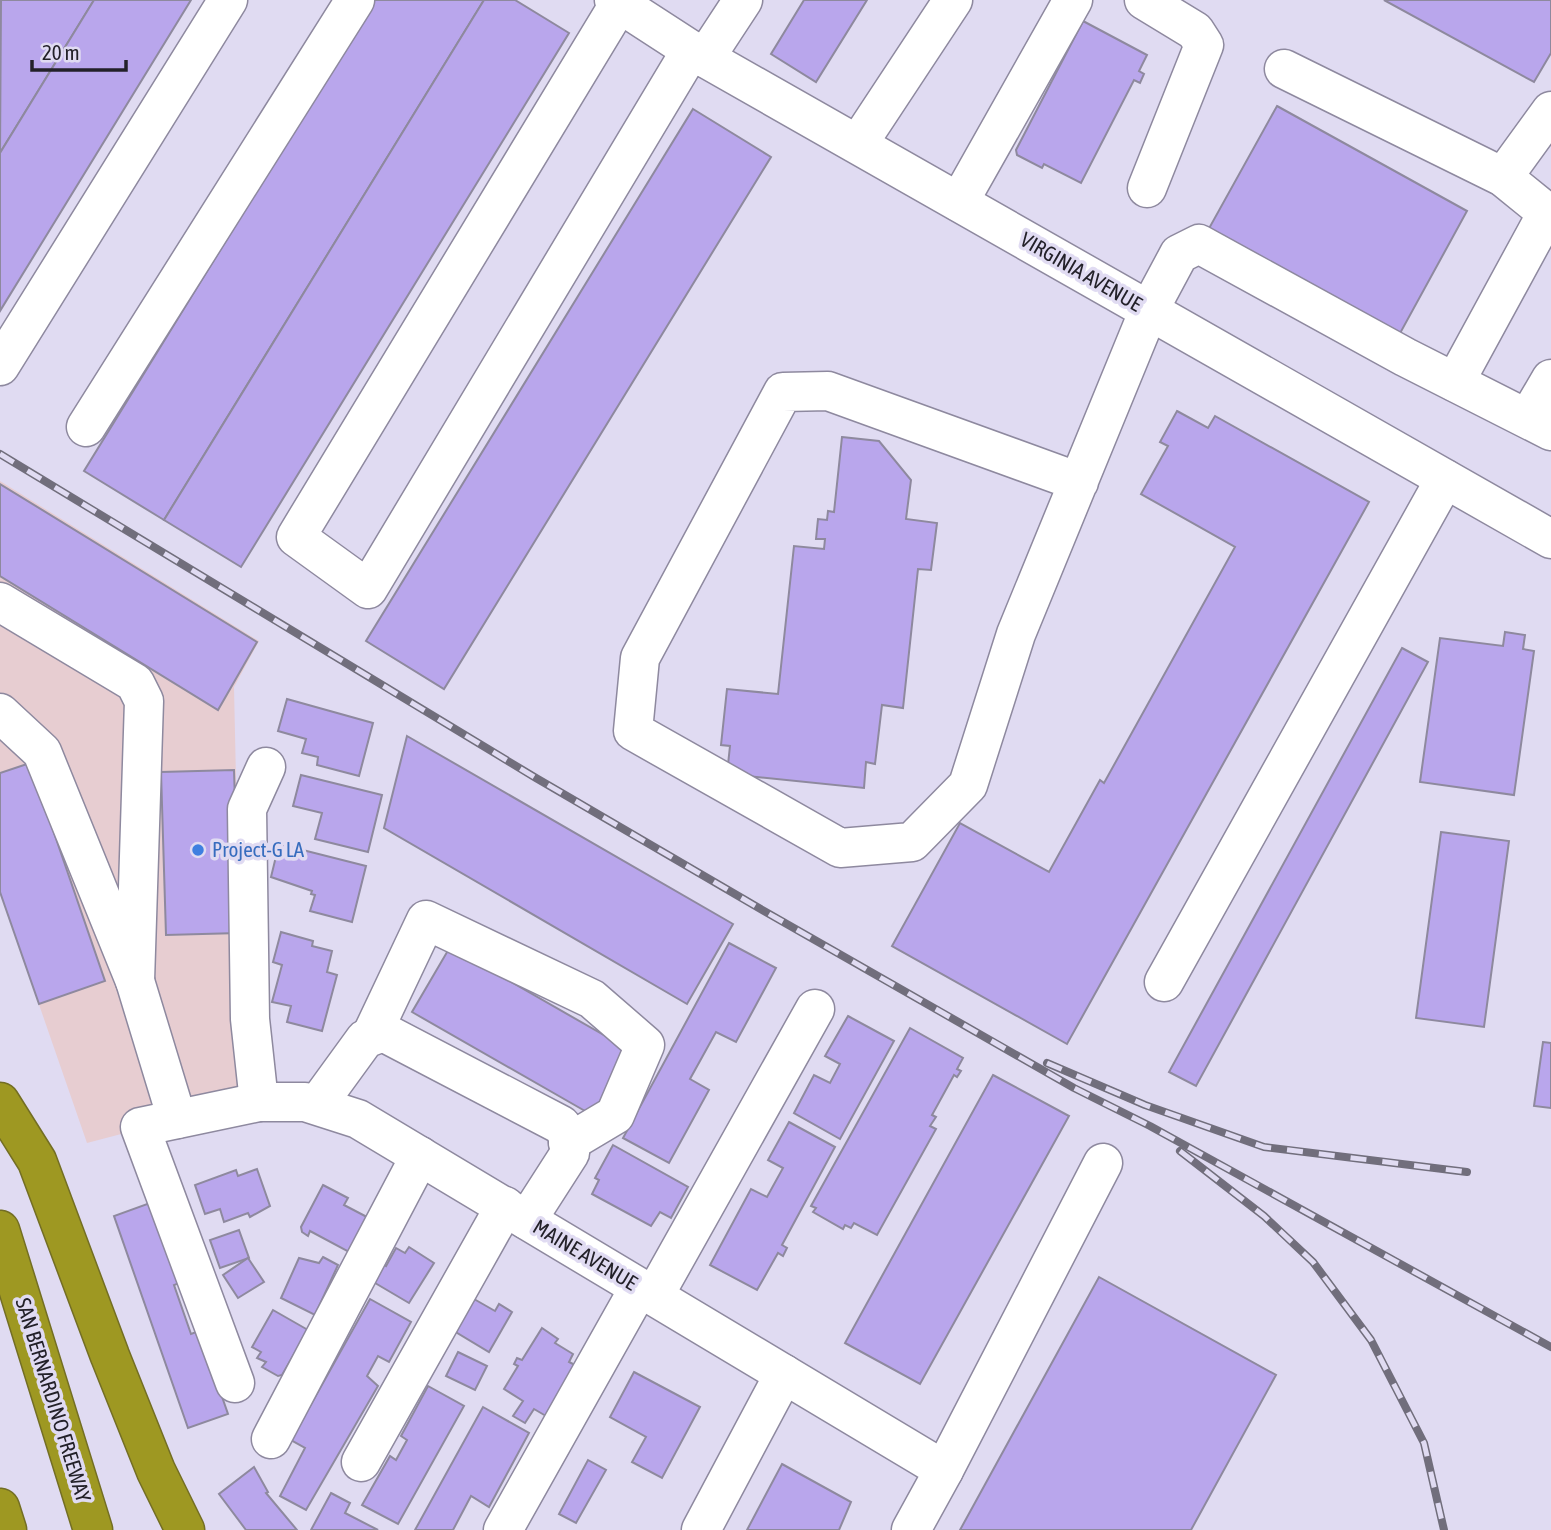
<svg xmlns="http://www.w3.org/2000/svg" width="1551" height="1530" viewBox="0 0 1551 1530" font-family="'Asap Condensed',sans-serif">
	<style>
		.commercial { fill: #e7cdd1 }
		.building { fill: #b9a6ec; stroke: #8e899e; stroke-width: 2 }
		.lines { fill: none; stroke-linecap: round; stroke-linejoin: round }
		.minor-casing { stroke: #8e899f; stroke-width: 41 }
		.highway-casing { stroke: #736e24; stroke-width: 41 }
		.minor { stroke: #fff; stroke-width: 38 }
		.highway { stroke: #9e9822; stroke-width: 38 }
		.rail-casing { stroke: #716e7c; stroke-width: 8 }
		.rail { stroke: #e0dbf2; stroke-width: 5; stroke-dasharray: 16; stroke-linecap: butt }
		.shop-dot { fill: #3f7fe0; stroke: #e0dbf2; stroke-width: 2.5 }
		.labels { text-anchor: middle; stroke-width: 7; stroke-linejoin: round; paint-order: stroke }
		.street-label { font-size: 21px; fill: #232129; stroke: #e0dbf2 }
		.shop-label { font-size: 21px; fill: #366cbe; stroke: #e0dbf2; text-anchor: start }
	</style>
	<rect width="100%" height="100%" fill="#e0dbf2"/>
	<path class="commercial" d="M0 481 259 641 234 687 243 1102 87 1143 0 892Z"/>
	<g class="building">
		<path d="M94 0 0 153 1 0Z"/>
		<path d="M94 0H191L0 311V153Z"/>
		<path d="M374 0H484L164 520 84 471Z"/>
		<path d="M484 0H515L569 33 241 567 164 520Z"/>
		<path d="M804 0H867L816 82 771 54Z"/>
		<path d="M1384 0H1551V53L1534 82Z"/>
		<path d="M1083 21 1147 55 1139 71 1144 74 1140 83 1134 80 1081 183 1044 164 1042 168 1017 155 1016 150Z"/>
		<path d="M1277 106 1467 211 1398 337 1207 232Z"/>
		<path d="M693 109 771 157 444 689 366 641Z"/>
		<path d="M1177 411 1208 428 1215 416 1369 502 1067 1044 892 946 960 823 1049 872 1100 780 1104 783 1235 547 1141 494 1168 446 1160 442Z"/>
		<path d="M842 437 879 441 911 480 906 519 937 523 931 570 918 569 903 708 882 705 875 764 866 762 864 788 727 774 730 746 721 745 727 689 778 694 794 546 824 549 825 539H816L818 519 827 520 828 511 834 512Z"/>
		<path d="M0 484 257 642 218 710 0 576Z"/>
		<path d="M1505 632 1525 635 1523 649 1534 651 1514 795 1420 782 1440 638 1503 646Z"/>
		<path d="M1402 648 1428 662 1196 1086 1169 1072Z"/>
		<path d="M287 699 373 723 359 776 317 765 318 757 302 753 306 739 278 731Z"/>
		<path d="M407 736 733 924 687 1004 384 828Z"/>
		<path d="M30 763 105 981 39 1004 0 892V773Z"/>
		<path d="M234 770 239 933 166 935 161 772Z"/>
		<path d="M301 775 382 795 368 852 315 839 322 813 293 806Z"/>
		<path d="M1441 832 1509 841 1484 1027 1416 1018Z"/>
		<path d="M279 844 366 866 352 922 310 911 315 895 311 894 312 891 271 877Z"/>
		<path d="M281 932 313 941 312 946 332 951 327 972 337 975 322 1031 287 1022 291 1006 272 1002 282 965 273 962Z"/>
		<path d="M729 943 776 968 736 1042 716 1032 690 1079 709 1090 669 1163 623 1138Z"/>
		<path d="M450 947 630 1050 592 1115 412 1012Z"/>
		<path d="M848 1016 894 1041 840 1139 794 1113 814 1075 830 1083 840 1064 825 1056Z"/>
		<path d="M910 1028 963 1058 957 1069 961 1071 957 1077 954 1075 932 1115 936 1117 930 1126 936 1129 877 1235 854 1223 851 1228 845 1225 843 1229 813 1212 816 1208 811 1206Z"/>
		<path d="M1543 1042 1551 1043V1108L1534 1106Z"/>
		<path d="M993 1075 1069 1116 920 1384 845 1343Z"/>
		<path d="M789 1122 835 1147 782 1245 787 1248 783 1256 778 1253 757 1290 710 1265 751 1189 767 1197 783 1168 768 1160Z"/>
		<path d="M613 1145 688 1187 671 1218 660 1212 651 1226 592 1194 599 1180 595 1178Z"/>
		<path d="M257 1169 270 1206 250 1217 248 1213 224 1222 220 1209 205 1214 195 1185 236 1170 238 1176Z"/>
		<path d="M323 1185 348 1198 344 1205 367 1217 349 1252 310 1231 308 1236 302 1232 301 1227Z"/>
		<path d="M161 1199 182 1282 174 1285 191 1334 199 1331 228 1414 188 1428 114 1216Z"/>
		<path d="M239 1230 249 1258 220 1268 210 1240Z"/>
		<path d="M409 1247 434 1263 409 1303 370 1280 381 1263 386 1266 396 1248 405 1253Z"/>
		<path d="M323 1257 338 1265 315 1315 281 1298 299 1258 319 1263Z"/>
		<path d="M248 1258 264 1282 238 1298 223 1275Z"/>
		<path d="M1099 1277 1276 1375 1191 1530H960Z"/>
		<path d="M370 1299 411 1322 389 1362 378 1356 367 1376 378 1386 306 1510 280 1496 305 1448 291 1440Z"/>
		<path d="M474 1299 495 1311 499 1304 512 1312 489 1352 449 1328Z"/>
		<path d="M273 1310 308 1330 282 1375 278 1376 262 1367 266 1362 257 1358 261 1352 252 1347Z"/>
		<path d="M542 1328 558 1339 555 1343 573 1354 569 1362 575 1365 546 1416 534 1409 525 1423 513 1416 523 1401 504 1389 518 1366 514 1364 517 1358 522 1360Z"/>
		<path d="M458 1352 487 1366 475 1390 446 1376Z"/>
		<path d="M634 1372 700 1407 662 1478 632 1462 646 1437 610 1417Z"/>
		<path d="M428 1386 464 1406 398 1524 362 1505 390 1456 396 1460 407 1440 401 1436Z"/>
		<path d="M483 1407 529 1433 489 1507 471 1496 453 1530H415Z"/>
		<path d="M588 1460 606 1470 576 1523 559 1514Z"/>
		<path d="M782 1464 851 1502 839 1530H747Z"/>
		<path d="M254 1467 268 1492 266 1493 297 1530H246L219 1494Z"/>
		<path d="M331 1493 350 1503 345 1513 378 1530H311Z"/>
	</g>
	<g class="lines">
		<defs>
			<g id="minor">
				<path d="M614 0 691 50 1551 539"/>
				<path d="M1144 0 1195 31 1204 45 1147 188"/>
				<path d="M619 4 296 537 368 589 691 50"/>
				<path d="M705 58 743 0"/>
				<path d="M1284 69 1503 177 1551 216"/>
				<path d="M858 144 953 0"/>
				<path d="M1503 177 1551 111"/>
				<path d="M959 202 1073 0"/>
				<path d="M0 366 228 0"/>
				<path d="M1455 382 1547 213"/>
				<path d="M1528 418 1551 379"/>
				<path d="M86 427 355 0"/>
				<path d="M1079 482 828 391 783 392 640 658 633 731 840 848 912 842 968 785 1016 634 1149 310 1179 254 1199 244 1405 357 1551 431"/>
				<path d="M0 602 135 683 144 701 135 981"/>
				<path d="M0 713 42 752 135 981 177 1119"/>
				<path d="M1164 982 1445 479"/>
				<path d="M372 1034 426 920 592 999 645 1045 615 1115 568 1143"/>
				<path d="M259 1102 250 1019 247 809 266 767"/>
				<path d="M317 1105 365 1039 383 1032 561 1125 567 1133 570 1153 527 1220"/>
				<path d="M654 1296 815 1009"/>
				<path d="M235 1383 140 1127 259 1102H305L358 1119 944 1470 911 1530"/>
				<path d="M271 1439 420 1156"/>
				<path d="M361 1462 505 1206"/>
				<path d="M944 1470 1103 1163"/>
				<path d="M503 1530 639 1288"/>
				<path d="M701 1530 784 1374"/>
			</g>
			<g id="highway">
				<path d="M0 1102 37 1161 110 1356 156 1471 185 1530"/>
				<path d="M0 1230 93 1530"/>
				<path d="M0 1508 7 1530"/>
			</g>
		</defs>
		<use href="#minor" class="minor-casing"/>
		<use href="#highway" class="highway-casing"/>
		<use href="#minor" class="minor"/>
		<use href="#highway" class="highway"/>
		<defs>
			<g id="rail">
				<path d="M0 454 536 778 764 911 1074 1088 1150 1126 1551 1347"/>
				<path d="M1047 1063 1145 1105 1264 1147 1467 1172"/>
				<path d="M1180 1151 1264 1216 1313 1262 1371 1340 1424 1443 1444 1530"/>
			</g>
		</defs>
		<use href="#rail" class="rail-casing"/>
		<use href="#rail" class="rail"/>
	</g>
	<circle class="shop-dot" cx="198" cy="850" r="7"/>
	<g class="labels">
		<g class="street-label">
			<text transform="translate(1081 272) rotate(30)" y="7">VIRGINIA AVENUE</text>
			<text transform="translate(585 1255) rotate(31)" y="7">MAINE AVENUE</text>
			<text transform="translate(53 1400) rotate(73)" y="7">SAN BERNARDINO FREEWAY</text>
		</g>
		<g class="shop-label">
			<text x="212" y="857">Project-G LA</text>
		</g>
	</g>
	<path d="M32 60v10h94v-10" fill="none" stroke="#232129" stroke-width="3.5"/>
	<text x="42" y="60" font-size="21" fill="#232129" stroke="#e0dbf2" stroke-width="5" paint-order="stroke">20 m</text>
</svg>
